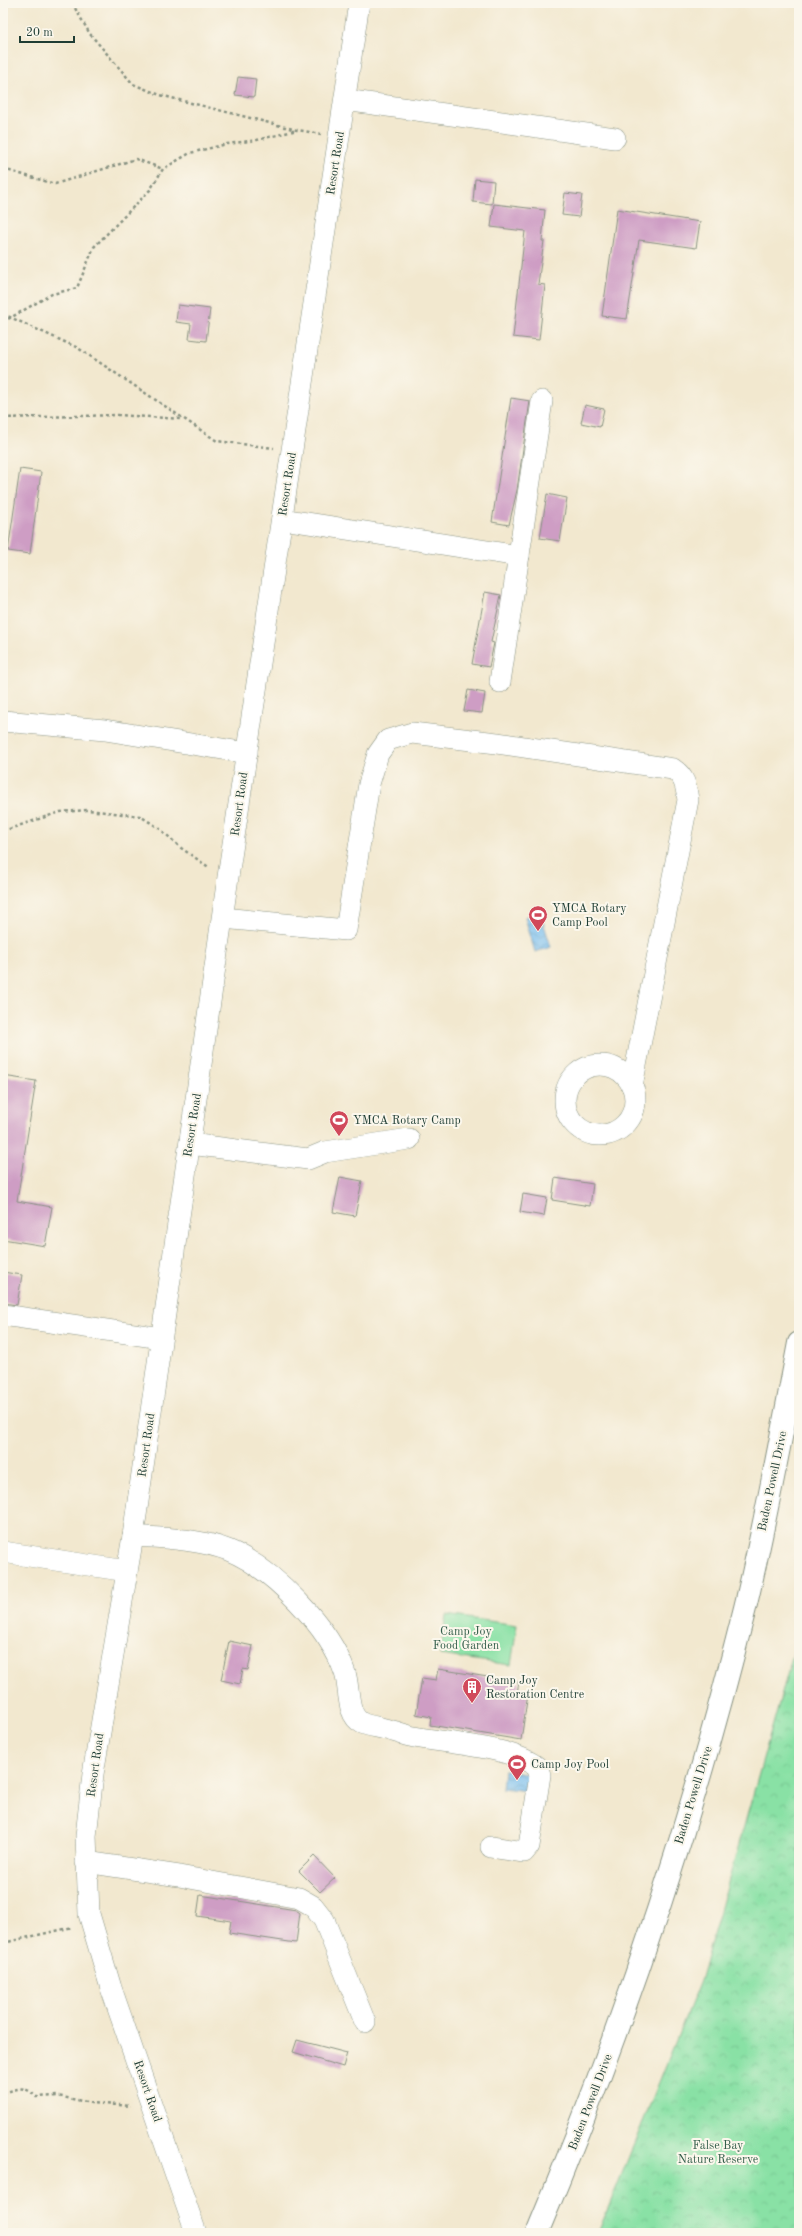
<svg xmlns="http://www.w3.org/2000/svg" width="802" height="2236" viewBox="0 0 802 2236" font-family="'Old Standard TT',serif">
	<style>
		.park { fill: url(#park-crowns); stroke: #548f6c }
		.garden { fill: #89e1a5; stroke: #548f6c }
		.water { fill: url(#water-waves); stroke: #4c7e92 }
		.building { fill: #ce9dc4 }
		.lines { fill: none; stroke-linecap: round; stroke-linejoin: round }
		.minor-casing { stroke: #889282; stroke-width: 22 }
		.major-casing { stroke: #889282; stroke-width: 24 }
		.path { stroke: #889282; stroke-width: 2.5; stroke-dasharray: 3 3; stroke-linecap: butt }
		.minor { stroke: #fff; stroke-width: 21 }
		.major { stroke: #fff; stroke-width: 22 }
		.labels { text-anchor: middle; stroke-width: 4; stroke-linejoin: round; paint-order: stroke }
		.street-label { font-size: 12px; fill: #1f3d34; stroke: #fbf7ec }
		.poi-label { font-size: 12px; fill: #1f3d34; stroke: #fbf7ec; text-anchor: start }
		.park-label { font-size: 12px; fill: #345e4b; stroke: #fbf7ec }
	</style>
	<defs>
		<pattern id="park-crowns" width="20" height="18" patternUnits="userSpaceOnUse"><rect width="20" height="18" fill="#89e1a5"/><path d="M2 6a3 3 0 1 1 6 0M12 15a3 3 0 1 1 6 0" fill="none" stroke="#76c28f"/></pattern>
		<pattern id="water-waves" width="16" height="10" patternUnits="userSpaceOnUse"><rect width="16" height="10" fill="#78beef"/><path d="M0 5q4-4 8 0t8 0" fill="none" stroke="#629cc2"/></pattern>
	</defs>
	<rect width="100%" height="100%" fill="#fbf7ec"/>
	<filter id="ink" filterUnits="userSpaceOnUse"><feTurbulence type="fractalNoise" baseFrequency=".025" numOctaves="2"/><feDisplacementMap in="SourceGraphic" scale="8" xChannelSelector="R" yChannelSelector="G"/><feConvolveMatrix kernelMatrix="1 2 1 2 8 2 1 2 1" color-interpolation-filters="sRGB"/></filter>
	<filter id="wash" filterUnits="userSpaceOnUse"><feTurbulence type="fractalNoise" baseFrequency=".012" numOctaves="4" result="noise"/><feDisplacementMap in="SourceGraphic" scale="16" xChannelSelector="R" yChannelSelector="G"/><feGaussianBlur stdDeviation="0.9" result="paint"/><feColorMatrix in="noise" values="0 0 0 0 0 0 0 0 0 0 0 0 0 0 0 0 0 1.4 0 .05"/><feComposite in="paint" operator="in"/></filter>
	<g filter="url(#wash)">
		<rect width="100%" height="100%" fill="#f2e8cf"/>
		<path class="park" d="M799 1633V2233H598L700 1981Z"/>
		<path class="garden" d="M446 1615 517 1625 511 1665 440 1655Z"/>
		<g class="water">
			<path d="M540 912 551 947 535 952 525 917Z"/>
			<path d="M504 1770 531 1774 529 1791 502 1788Z"/>
		</g>
		<g id="blocks">
			<g class="building">
				<path d="M238 77 256 79 254 97 235 95Z"/>
				<path d="M475 179 494 181 492 204 473 202Z"/>
				<path d="M565 193 582 195 579 217 562 215Z"/>
				<path d="M494 204 545 210 542 241H544L538 284 545 285 539 340 513 337 525 231 491 227Z"/>
				<path d="M617 209 700 222 696 248 639 240 627 319 602 316Z"/>
				<path d="M178 305 210 309 206 341 189 339 191 324 176 322Z"/>
				<path d="M511 398 530 401 517 490 509 525 492 522Z"/>
				<path d="M585 405 604 409 600 427 581 423Z"/>
				<path d="M20 469 41 472 30 554 8 551Z"/>
				<path d="M547 494 567 498 560 541 540 538Z"/>
				<path d="M485 592 501 595 491 642 494 643 489 667 472 664Z"/>
				<path d="M468 690 485 693 482 713 464 711Z"/>
				<path d="M3 1076 36 1081 17 1201 52 1207 45 1246 3 1239Z"/>
				<path d="M340 1177 362 1181 355 1216 333 1212Z"/>
				<path d="M555 1178 593 1184 590 1206 552 1200Z"/>
				<path d="M523 1194 547 1198 544 1216 520 1212Z"/>
				<path d="M3 1272 22 1275 17 1305 3 1303Z"/>
				<path d="M229 1641 253 1646 248 1670 243 1669 240 1684 221 1680Z"/>
				<path d="M438 1669 519 1682 517 1693 528 1694 521 1740 430 1725 431 1717 416 1714 422 1678 436 1680Z"/>
				<path d="M314 1856 335 1878 320 1892 299 1871Z"/>
				<path d="M200 1895 296 1910 300 1913 296 1943 229 1933 231 1921 197 1916Z"/>
				<path d="M297 2040 347 2053 343 2067 293 2052Z"/>
			</g>
		</g>
	</g>
	<g filter="url(#ink)">
		<use href="#blocks" fill-opacity="0" stroke="#889282" stroke-width="1"/>
		<g class="lines">
			<defs>
				<g id="minor">
					<path d="M345 100 615 138"/>
					<path d="M282 519 519 556"/>
					<path d="M500 682 542 401"/>
					<path d="M3 721 105 730 247 753"/>
					<path d="M223 918 346 930 369 784 378 754 388 740 412 733 497 743 673 769C685 777 686 786 688 800L632 1086"/>
					<circle cx="600" cy="1100" r="35"/>
					<path d="M190 1144 308 1159 325 1152 409 1139"/>
					<path d="M3 1315 161 1338"/>
					<path d="M133 1536C164 1538 199 1539 228 1550 273 1568 330 1628 345 1673 350 1687 346 1715 362 1723 368 1726 378 1727 385 1729 395 1731 404 1735 414 1737 446 1743 513 1747 537 1767L540 1775 529 1846 524 1852 491 1847"/>
					<path d="M3 1552 127 1571"/>
					<path d="M86 1862 179 1876 299 1898 313 1906 324 1920 365 2022"/>
					<path d="M196 2233 111 1988 89 1914 86 1836 93 1774 133 1536 228 877 359 3"/>
				</g>
				<path id="major" d="M537 2233C622 2031 692 1822 745 1608 766 1521 782 1432 799 1343"/>
			</defs>
			<use href="#minor" class="minor-casing"/>
			<use href="#major" class="major-casing"/>
			<g class="path">
				<path d="M72 3 90 34 133 84 160 95 297 130 321 134"/>
				<path d="M3 169 55 184 136 159 163 169"/>
				<path d="M3 314 78 348 217 441 274 448"/>
				<path d="M3 322 52 294 77 288 94 247 150 190 163 169 190 153 227 144 257 140 297 130"/>
				<path d="M3 418 118 415 181 419"/>
				<path d="M3 831 60 812 88 810 140 816 159 828 181 848 210 868"/>
				<path d="M3 1943 73 1927"/>
				<path d="M3 2093C18 2089 24 2084 36 2097L58 2096 91 2103 131 2106"/>
			</g>
			<use href="#minor" class="minor"/>
			<use href="#major" class="major"/>
		</g>
	</g>
	<defs>
		<symbol id="stadium-pin" viewBox="-11 -11 22 30"><path d="M0 17L-7.5 6A9.5 9.5 0 1 1 7.5 6Z" fill="#d1495b" stroke="#fbf7ec"/><path d="M0-5a6.5 5 0 1 0 0 10a6.5 5 0 1 0 0-10ZM-3.5-1.8h7v3.6h-7Z" fill="#fff"/></symbol>
		<symbol id="building-pin" viewBox="-11 -11 22 30"><path d="M0 17L-7.5 6A9.5 9.5 0 1 1 7.5 6Z" fill="#d1495b" stroke="#fbf7ec"/><path d="M-4-6H4V6H1V3H-1V6H-4ZM-2.5-4.3h1.7v1.8h-1.7ZM.8-4.3h1.7v1.8H.8ZM-2.5-1h1.7V.8h-1.7ZM.8-1h1.7V.8H.8Z" fill="#fff"/></symbol>
	</defs>
	<g fill-rule="evenodd">
		<use href="#stadium-pin" x="527" y="904" width="22" height="30"/>
		<use href="#stadium-pin" x="328" y="1109" width="22" height="30"/>
		<use href="#building-pin" x="461" y="1676" width="22" height="30"/>
		<use href="#stadium-pin" x="506" y="1753" width="22" height="30"/>
	</g>
	<g class="labels">
		<g class="street-label">
			<text transform="translate(335 163) rotate(-81)" y="4">Resort Road</text>
			<text transform="translate(287 484) rotate(-81)" y="4">Resort Road</text>
			<text transform="translate(239 804) rotate(-82)" y="4">Resort Road</text>
			<text transform="translate(192 1125) rotate(-81)" y="4">Resort Road</text>
			<text transform="translate(146 1445) rotate(-82)" y="4">Resort Road</text>
			<text transform="translate(772 1481) rotate(-78)" y="4">Baden Powell Drive</text>
			<text transform="translate(95 1765) rotate(-82)" y="4">Resort Road</text>
			<text transform="translate(693 1795) rotate(-73)" y="4">Baden Powell Drive</text>
			<text transform="translate(148 2091) rotate(71)" y="4">Resort Road</text>
			<text transform="translate(590 2102) rotate(-69)" y="4">Baden Powell Drive</text>
		</g>
		<g class="poi-label">
			<text x="552" y="912">YMCA Rotary<tspan x="552" dy="14">Camp Pool</tspan></text>
			<text x="353" y="1124">YMCA Rotary Camp</text>
			<text x="486" y="1684">Camp Joy<tspan x="486" dy="14">Restoration Centre</tspan></text>
			<text x="531" y="1768">Camp Joy Pool</text>
		</g>
		<g class="park-label">
			<text x="466" y="1635">Camp Joy<tspan x="466" dy="14">Food Garden</tspan></text>
			<text x="718" y="2149">False Bay<tspan x="718" dy="14">Nature Reserve</tspan></text>
		</g>
	</g>
	<rect width="802" height="2236" fill="none" stroke="#fbf7ec" stroke-width="16"/>
	<path d="M20 36v6h54v-6" fill="none" stroke="#1f3d34" stroke-width="2"/>
	<text x="26" y="36" font-size="12" fill="#1f3d34" stroke="#fbf7ec" stroke-width="3" paint-order="stroke">20 m</text>
</svg>
